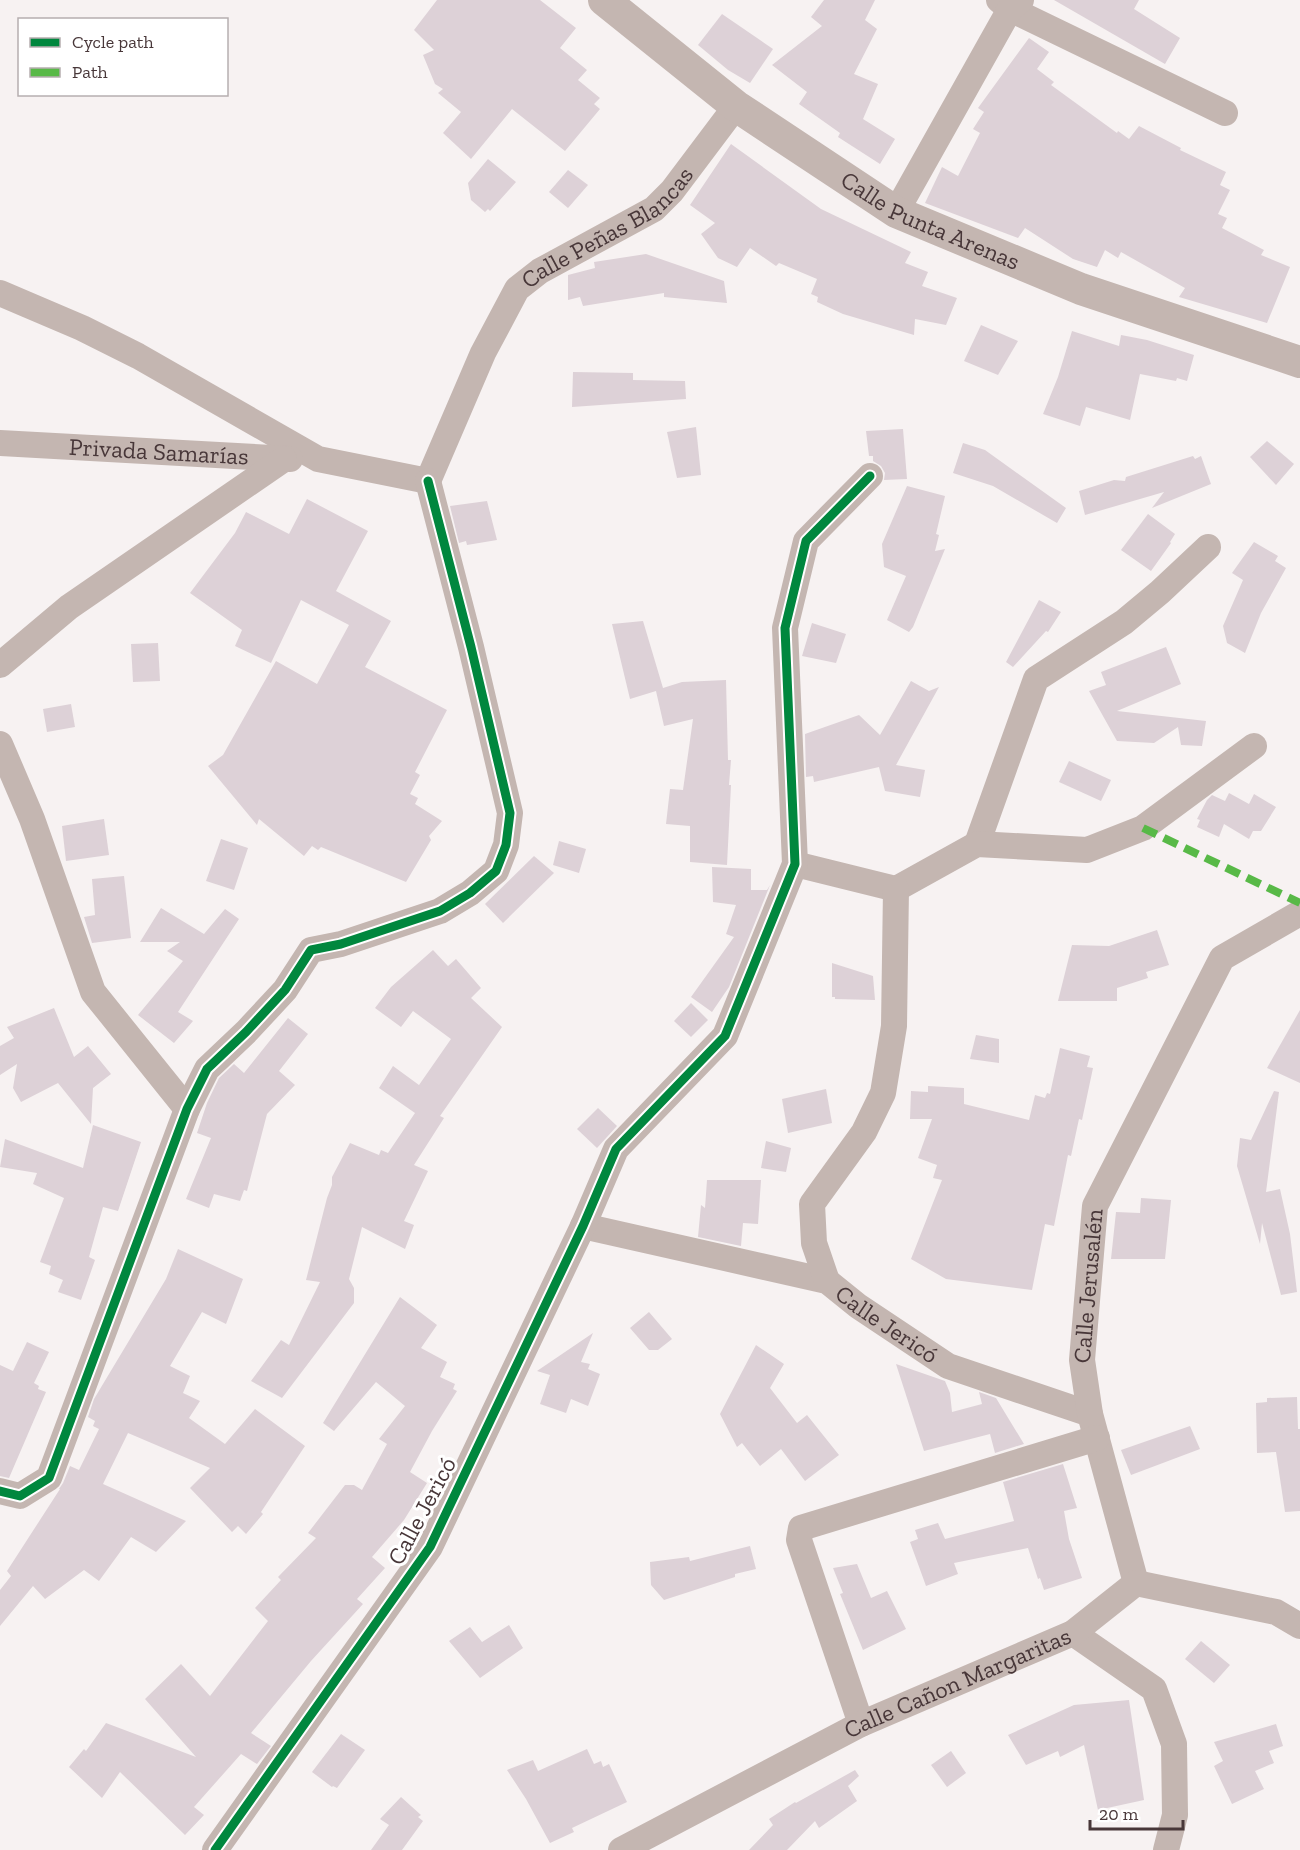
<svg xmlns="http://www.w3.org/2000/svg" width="1300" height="1850" viewBox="0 0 1300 1850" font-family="'Zilla Slab',serif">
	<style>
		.building { fill: #ddd1d7 }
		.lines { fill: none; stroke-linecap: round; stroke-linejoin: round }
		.minor { stroke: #c4b6b1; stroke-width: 26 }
		.tertiary { stroke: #c4b6b1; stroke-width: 32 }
		.quiet { stroke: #58b947; stroke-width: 8; stroke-dasharray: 15 8; stroke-linecap: butt }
		.cycleway-casing { stroke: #fff; stroke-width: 13 }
		.cycleway { stroke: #00873e; stroke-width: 9 }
		.labels { text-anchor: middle; stroke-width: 6; stroke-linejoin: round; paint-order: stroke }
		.street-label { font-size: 24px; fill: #483739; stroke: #fff }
	</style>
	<rect width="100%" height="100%" fill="#f7f2f2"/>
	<g class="building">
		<path d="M437 0H540L576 28 560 48 587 70 578 80 600 98 594 104 600 109 565 151 512 109 471 159 443 133 461 112 438 93 443 89 435 84 423 55 434 50 414 30Z"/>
		<path d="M824 0H875L865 20 877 29 854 74 878 84 863 119 895 139 880 164 838 137 840 133 799 104 807 92 772 65 822 26 811 17Z"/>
		<path d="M1054 0H1139L1134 9 1180 38 1165 64Z"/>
		<path d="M722 14 773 49 750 83 728 70 698 45Z"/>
		<path d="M1029 38 1049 52 1037 69 1054 82 1051 85 1117 133 1118 131 1129 139 1139 126 1181 148 1180 150 1226 172 1220 185 1230 190 1218 214 1227 218 1222 228 1264 250 1261 255 1290 267 1267 323 1179 297 1185 288 1121 252 1118 258 1105 250 1097 267 1073 259 1025 228 1018 238 925 203 942 167 958 176 980 133 973 129 984 112 978 108Z"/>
		<path d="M731 144 821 209 911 252 905 263 928 272 922 286 957 298 946 325 915 319 914 335 843 314 817 302 818 297 811 294 817 279 779 263 776 266 750 248 737 267 718 258 701 234 715 223 690 205Z"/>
		<path d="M488 159 516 182 490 211 488 209 485 212 471 200 468 183Z"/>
		<path d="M568 170 588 185 568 208 549 192Z"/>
		<path d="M646 254 724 281 727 303 664 297V293L583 306 580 297 568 300V275L595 268 594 262Z"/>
		<path d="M981 325 1018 341 998 375 964 361Z"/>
		<path d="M1072 331 1119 346 1121 335 1147 340 1194 355 1187 381 1177 378 1176 381 1140 374 1130 420 1086 407 1080 426 1043 414 1058 377Z"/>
		<path d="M573 372 633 373V380L685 381 686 399 572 407Z"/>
		<path d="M696 427 701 475 677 478 667 432Z"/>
		<path d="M903 429 907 479 884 480 885 473 881 466 873 461V456H869L866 431Z"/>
		<path d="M1267 441 1294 464 1276 485 1250 457Z"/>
		<path d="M963 443 985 450 1066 508 1057 523 993 486 953 473Z"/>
		<path d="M1193 456 1195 459 1201 456 1211 484 1152 508 1164 492 1085 515 1079 491 1114 480 1125 481 1126 477Z"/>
		<path d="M907 486 945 496 936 534 939 535 935 551 945 549 913 627 909 632 887 620 906 576 884 567 882 544Z"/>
		<path d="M307 499 368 531 336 591 391 621 365 667 447 710 415 772 420 775 410 794 418 798 415 804 442 821 429 836 431 840 406 882 321 847 318 850 312 846 304 856 259 819 257 825 208 766 223 755 276 661 317 684 349 625 301 600 271 663 235 646 242 630 190 593 235 533 246 512 289 534Z"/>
		<path d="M487 501 497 540 467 545 466 541 459 543 450 506Z"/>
		<path d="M1148 514 1175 534 1170 542 1171 543 1151 571 1121 550Z"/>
		<path d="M1254 542 1278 556 1275 561 1286 568 1261 613 1245 653 1227 643 1223 626 1243 580 1232 573Z"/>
		<path d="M1039 600 1061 612 1048 632 1046 631 1013 667 1006 662Z"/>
		<path d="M643 621 663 688 682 682 726 680 728 760H731L729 785H731L727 865 690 862V826L666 824 670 789 683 790 693 719 664 726 656 691 630 699 612 624Z"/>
		<path d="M812 623 846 634 836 663 802 656Z"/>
		<path d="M158 643 160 681 133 682 131 644Z"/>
		<path d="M1166 647 1181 684 1117 711 1206 721 1202 746 1181 745 1178 727 1154 743 1117 741 1089 691 1106 685 1101 672Z"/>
		<path d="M911 681 929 691 939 687 896 765 925 770 920 797 885 791 879 767 814 782 813 776 806 777 805 734 859 715 880 735Z"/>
		<path d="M71 704 75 727 47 732 43 709Z"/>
		<path d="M1069 761 1111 780 1101 801 1059 782Z"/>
		<path d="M1229 793 1249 804 1254 794 1276 807 1261 831H1253L1249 839 1224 824 1219 837 1197 827 1200 820 1197 819 1207 800 1212 795 1225 801Z"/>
		<path d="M104 819 109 855 66 861 62 826Z"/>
		<path d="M221 839 248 848 234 890 206 881Z"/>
		<path d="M559 841 586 849 579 873 553 865Z"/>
		<path d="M534 856 554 873 503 923 485 904Z"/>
		<path d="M712 867 751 869V890H767L770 885 729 987 712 1012 691 997 734 937 726 934 736 905 713 902Z"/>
		<path d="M124 876 131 938 92 943 84 917 95 915 92 879Z"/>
		<path d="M161 908 204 934 225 909 239 919 178 1012 193 1021 174 1043 138 1015 183 961 167 951 180 942H140Z"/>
		<path d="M1157 930 1169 965 1146 972 1148 978 1117 988V1001H1058L1072 945 1109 946Z"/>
		<path d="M433 950 448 966 456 959 481 988 471 998 502 1027 440 1116 444 1118 414 1165 428 1171 404 1221 414 1225 405 1249 362 1227 349 1279 354 1288V1303L282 1398 251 1381 281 1340 289 1345 320 1282 306 1280 327 1198 332 1185V1177L350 1143 379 1155 381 1150 388 1153 415 1113 379 1088 393 1066 419 1085 451 1039 413 1011 401 1027 375 1008 391 987Z"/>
		<path d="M832 963 873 976 875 1000 835 999V997H832Z"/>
		<path d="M691 1003 708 1020 691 1037 674 1021Z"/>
		<path d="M54 1008 74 1057 88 1046 111 1074 93 1088 91 1124 58 1083 21 1102 13 1088 17 1064 0 1075V1046L14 1038 7 1027Z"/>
		<path d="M1300 1010V1083L1267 1068Z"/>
		<path d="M288 1018 308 1034 279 1071 295 1085 267 1114 247 1191 244 1190 240 1201 214 1194 209 1208 186 1199 211 1138 197 1133 207 1103 219 1078 234 1064 244 1073Z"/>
		<path d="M976 1035 999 1039V1063L970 1059Z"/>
		<path d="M1060 1048 1090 1056 1087 1067 1093 1068 1082 1120 1079 1119 1071 1156 1068 1155 1054 1226 1045 1224 1032 1290 946 1279 911 1259 942 1180 933 1178 937 1165 918 1158 932 1119H910L911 1091 928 1092V1086L964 1088V1104L1029 1120 1035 1095 1045 1098 1047 1093 1050 1094Z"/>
		<path d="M826 1089 832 1123 788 1133 782 1099Z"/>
		<path d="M1274 1091 1279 1092 1266 1192 1280 1189 1290 1234 1297 1292 1281 1295 1262 1223 1260 1244 1237 1166 1240 1138 1251 1140Z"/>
		<path d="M598 1108 617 1126 597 1148 577 1129Z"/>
		<path d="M93 1125 141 1142 118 1211 103 1207 89 1257 95 1260 81 1300 58 1292 63 1280 49 1274 51 1266 40 1262 64 1198 33 1184 37 1173 0 1167 5 1139 83 1168Z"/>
		<path d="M766 1141 791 1148 786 1172 761 1168Z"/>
		<path d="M707 1180H761L758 1224 743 1223 741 1246 698 1237 701 1205 705 1208Z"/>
		<path d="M1141 1198 1171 1200 1165 1259H1111L1116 1212 1140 1213Z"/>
		<path d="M178 1249 243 1279 226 1324 202 1312 170 1366 190 1376 183 1393 200 1401 189 1418 225 1444 255 1409 305 1446 261 1512 263 1514 246 1534 238 1526 232 1532 190 1488 210 1468 128 1433 103 1484 186 1521 156 1552 131 1537 99 1581 84 1570 45 1599 33 1586 0 1626V1590L11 1576 7 1571 60 1489H59L63 1483 70 1466 79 1470 99 1429 93 1426 95 1421 88 1417 94 1399 166 1279Z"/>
		<path d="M400 1297 437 1325 421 1348 447 1362 440 1377 455 1384 453 1389 457 1391 432 1431 410 1472 427 1483 404 1520 372 1557 385 1568 357 1599 363 1604 311 1661 251 1733 271 1746 257 1764 241 1754 194 1807 204 1815 185 1835 120 1772 102 1798 69 1767 84 1749 86 1751 106 1723 196 1757 145 1699 181 1664 210 1696 268 1621 255 1608 281 1580 278 1577 316 1538 308 1533 345 1485H354L362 1490 387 1444 379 1439 405 1406 376 1382 334 1431 323 1423Z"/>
		<path d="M649 1312 672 1339 658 1350H649L630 1328Z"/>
		<path d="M593 1333 581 1362 590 1364 588 1369 600 1374 588 1406 571 1399 566 1413 540 1404 550 1375 537 1371Z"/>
		<path d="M27 1342 49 1352 34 1383 39 1386 38 1389 46 1392 9 1478 0 1476V1365L13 1371Z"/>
		<path d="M756 1345 784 1364 770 1388 797 1423 807 1415 839 1455 805 1481 781 1449 760 1466 742 1443 737 1447 720 1414Z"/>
		<path d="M896 1364 945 1381 950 1393 952 1412 982 1404 979 1392 996 1398 1024 1444 995 1453 990 1434 924 1451Z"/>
		<path d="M1297 1397 1298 1429H1300V1511L1285 1512 1276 1452 1257 1453 1256 1403 1267 1402V1398Z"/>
		<path d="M1190 1426 1200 1449 1131 1475 1121 1450Z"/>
		<path d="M1063 1464 1077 1508 1064 1511 1069 1539 1082 1578 1044 1590 1040 1578 1038 1579 1028 1548 954 1563 958 1574 926 1586 910 1542 918 1539 915 1530 938 1523 945 1539 1014 1521 1003 1482Z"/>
		<path d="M750 1546 756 1569 735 1574V1577L664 1600 651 1585 650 1562 689 1557 690 1561Z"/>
		<path d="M857 1564 871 1598 887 1591 906 1629 863 1650 840 1594 843 1593 833 1568Z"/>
		<path d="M509 1625 523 1648 480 1678 449 1641 470 1627 482 1642Z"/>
		<path d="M1201 1641 1230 1665 1214 1683 1185 1659Z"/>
		<path d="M1129 1700 1144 1800 1098 1810 1084 1745 1060 1757 1058 1751 1026 1765 1008 1735 1074 1705Z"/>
		<path d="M1276 1724 1283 1746 1269 1751 1274 1763 1255 1771 1264 1789 1232 1804 1214 1766 1223 1761 1214 1742Z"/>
		<path d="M341 1734 365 1750 337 1788 333 1786 332 1787 312 1772Z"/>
		<path d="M587 1749 594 1764 601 1761 603 1767 609 1764 627 1802 572 1828 574 1832 550 1843 526 1799 507 1770 533 1760 538 1771Z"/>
		<path d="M951 1751 966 1773 947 1787 931 1765Z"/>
		<path d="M855 1770 859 1776 848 1786 857 1801 819 1828 815 1821 787 1850H749L773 1825 769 1819 795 1802 796 1803Z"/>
		<path d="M401 1797 421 1815 418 1817 423 1821 402 1850H371L389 1825 380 1819Z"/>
	</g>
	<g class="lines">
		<g class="minor">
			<path d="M999 0 1010 9 1225 113"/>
			<path d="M896 212 1010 9 1021 0"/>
			<path d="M0 293 82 328 138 356 318 459 428 481"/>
			<path id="s1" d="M0 443 290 459"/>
			<path id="s2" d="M428 481 483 353 517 289 540 271 654 209 672 191 736 106"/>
			<path d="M0 665 69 607 284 459"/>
			<path d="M0 744 32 819 93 992 187 1109"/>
			<path d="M977 844 1036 679 1124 622 1160 592 1208 547"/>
			<path d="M795 864 896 889 977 844 1087 850 1143 828 1254 746"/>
			<path id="s3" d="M583 1226 827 1281 858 1306 948 1366 1090 1414"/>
			<path d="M827 1281 814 1243 812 1204 864 1132 883 1093 894 1026 896 889"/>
			<path d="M0 1491 20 1496 49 1478 187 1109 207 1069 246 1032 285 990 311 950 341 944 440 911 470 893 496 871 506 845 510 813 471 647 428 481"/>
			<path id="s4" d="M1136 1583 1090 1414 1082 1360 1095 1206 1222 958 1300 913"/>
			<path d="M1073 1633 1154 1689 1174 1744 1175 1815 1166 1850"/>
			<path d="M861 1724 799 1540 801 1528 1097 1438"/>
			<path d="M215 1850 430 1547 583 1226 616 1149 725 1036 795 864 785 628 806 541 870 476"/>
			<path id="s5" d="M621 1850 861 1724 1073 1633 1136 1583 1276 1612 1300 1626"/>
		</g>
		<path class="tertiary" id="s6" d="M604 0 736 106 896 212 1081 289 1300 362"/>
		<path class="quiet" d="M1143 828 1300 903"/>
		<defs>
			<g id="cycleway">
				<path d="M0 1491 20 1496 49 1478 187 1109 207 1069 246 1032 285 990 311 950 341 944 440 911 470 893 496 871 506 845 510 813 471 647 428 481"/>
				<path d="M215 1850 430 1547 583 1226 616 1149 725 1036 795 864 785 628 806 541 870 476"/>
			</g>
		</defs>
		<use href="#cycleway" class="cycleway-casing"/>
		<use href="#cycleway" class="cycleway"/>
	</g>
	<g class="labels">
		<g class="street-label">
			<text dy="8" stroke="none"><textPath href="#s6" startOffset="396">Calle Punta Arenas</textPath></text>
			<text dy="8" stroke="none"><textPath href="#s2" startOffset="322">Calle Peñas Blancas</textPath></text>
			<text dy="8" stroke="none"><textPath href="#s1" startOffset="159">Privada Samarías</textPath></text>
			<text dy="8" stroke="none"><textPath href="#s4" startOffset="304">Calle Jerusalén</textPath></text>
			<text dy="8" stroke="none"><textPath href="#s3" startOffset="324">Calle Jericó</textPath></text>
			<text transform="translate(422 1511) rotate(-62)" y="8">Calle Jericó</text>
			<text dy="8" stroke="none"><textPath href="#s5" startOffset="376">Calle Cañon Margaritas</textPath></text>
		</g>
	</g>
	<rect x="18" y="18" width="210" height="78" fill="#ffffff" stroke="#b6afb0" stroke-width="1.5"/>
	<rect x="30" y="38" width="30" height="9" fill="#00873e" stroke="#b6afb0" stroke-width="1.5"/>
	<text x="72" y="48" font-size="18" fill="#483739">Cycle path</text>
	<rect x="30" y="68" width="30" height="9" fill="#58b947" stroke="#b6afb0" stroke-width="1.5"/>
	<text x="72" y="78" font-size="18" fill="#483739">Path</text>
	<path d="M1090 1820v9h93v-9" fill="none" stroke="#483739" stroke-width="3"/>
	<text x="1099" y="1820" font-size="18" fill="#483739" stroke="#ffffff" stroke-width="4.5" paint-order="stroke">20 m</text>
</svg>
